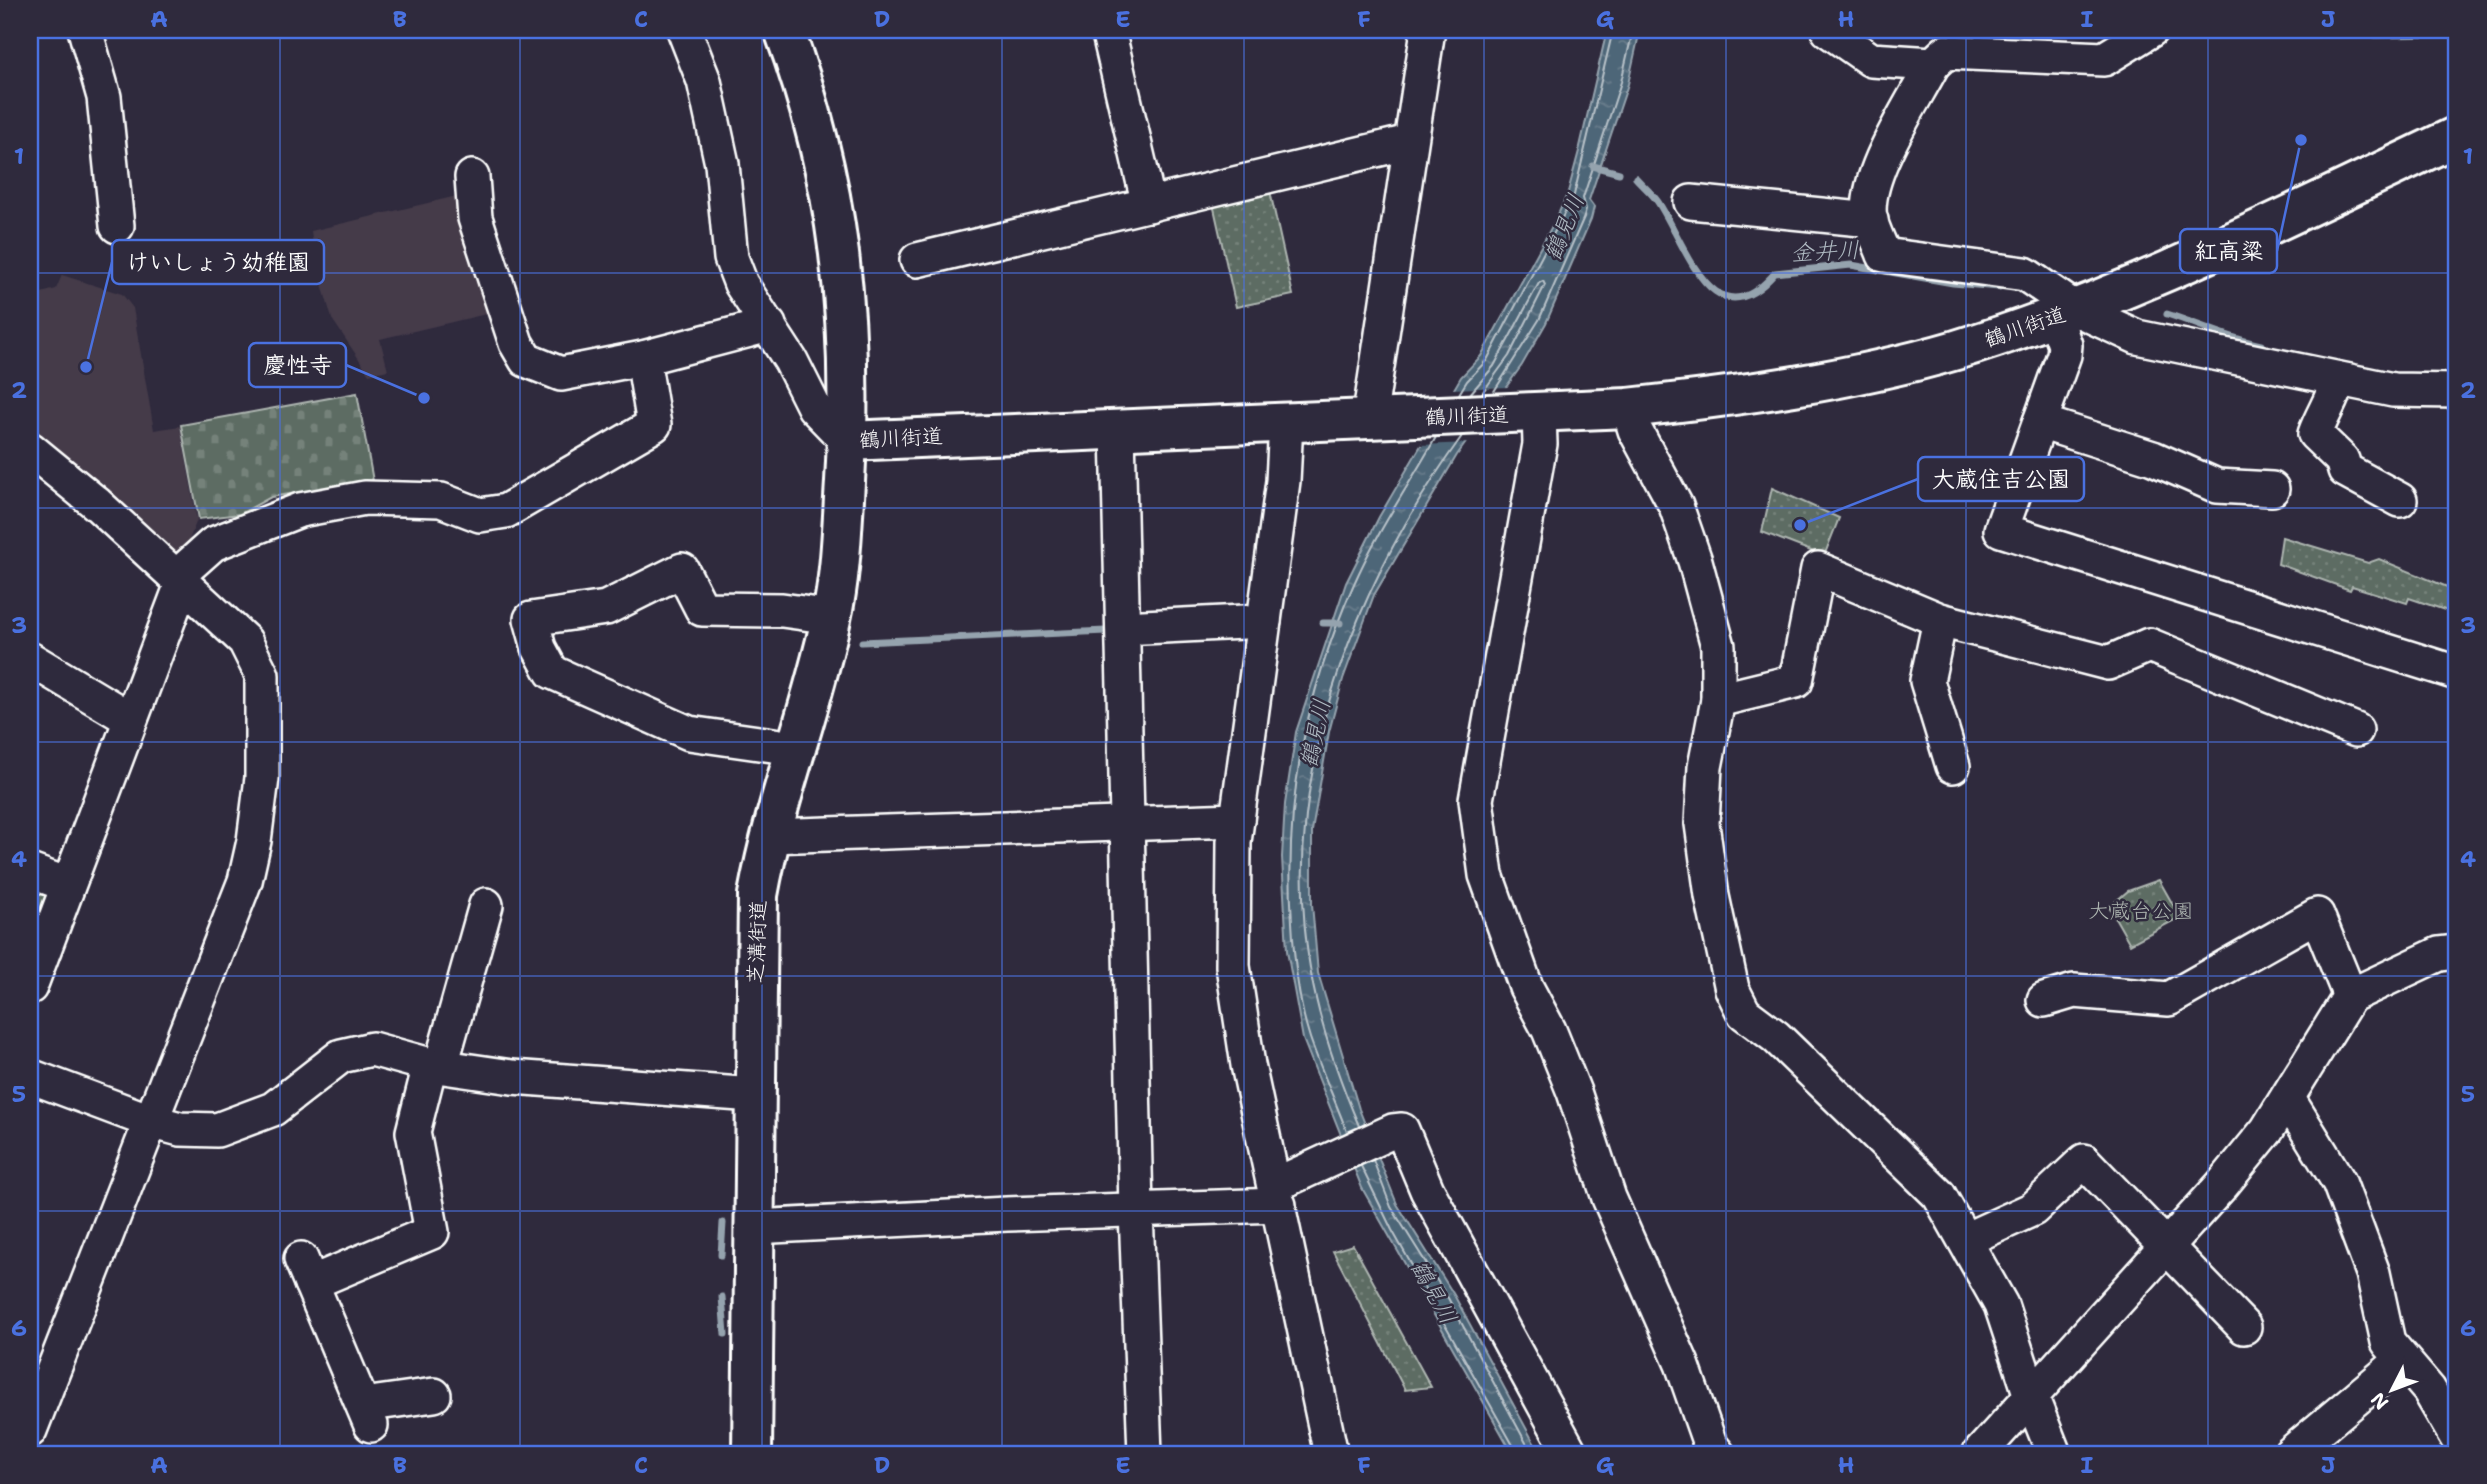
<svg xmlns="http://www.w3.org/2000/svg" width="2487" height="1484" viewBox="0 0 2487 1484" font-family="'Shantell Sans','Klee One',sans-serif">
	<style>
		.built { fill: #443a49 }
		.grass { fill: url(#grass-dots); stroke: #aeb6b1; stroke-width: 2 }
		.cemetery { fill: url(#cemetery-stones); stroke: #aeb6b1; stroke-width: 2 }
		.water { fill: url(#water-ripples); stroke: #95a3ae; stroke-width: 2 }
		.pier { fill: #2f2a3d }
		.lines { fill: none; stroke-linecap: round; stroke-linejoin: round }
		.shore { stroke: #b8c2c9; stroke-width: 2 }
		.stream { stroke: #95a3ae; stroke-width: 7 }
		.minor-casing { stroke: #fff; stroke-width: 38 }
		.major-casing { stroke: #fff; stroke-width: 44 }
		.minor { stroke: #2f2a3d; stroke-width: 33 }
		.major { stroke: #2f2a3d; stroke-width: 38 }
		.grid { fill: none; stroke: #4a71e0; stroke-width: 2; stroke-opacity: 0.55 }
		.labels { text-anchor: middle; stroke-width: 5; stroke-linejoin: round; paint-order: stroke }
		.street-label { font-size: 21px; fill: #fff; stroke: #2f2a3d }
		.park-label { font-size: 21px; fill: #aeb6b1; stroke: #2f2a3d }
		.water-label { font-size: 23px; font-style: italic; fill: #afbac2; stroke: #2f2a3d }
		.leader { fill: none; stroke: #4a71e0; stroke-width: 2.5 }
		.callout-dot { fill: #4a71e0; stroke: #2f2a3d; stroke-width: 2.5 }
		.callout { fill: #2f2a3d; stroke: #4a71e0; stroke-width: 2.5 }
		.callout-label { font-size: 23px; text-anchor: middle; font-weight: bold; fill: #fff }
		.neatline { fill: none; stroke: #4a71e0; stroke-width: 2.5 }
		.grid-label { font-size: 23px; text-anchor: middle; font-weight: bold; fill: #4a71e0 }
	</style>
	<defs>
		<pattern id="grass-dots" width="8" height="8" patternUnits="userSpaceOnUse" patternTransform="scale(1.75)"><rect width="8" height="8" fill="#5d6c63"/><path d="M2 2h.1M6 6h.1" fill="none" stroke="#75827a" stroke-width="1.8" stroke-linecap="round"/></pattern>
		<pattern id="cemetery-stones" width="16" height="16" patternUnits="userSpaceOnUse" patternTransform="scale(1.75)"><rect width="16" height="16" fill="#5d6c63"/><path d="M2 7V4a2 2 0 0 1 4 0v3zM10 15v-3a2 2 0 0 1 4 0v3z" fill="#75827a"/></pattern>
		<pattern id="water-ripples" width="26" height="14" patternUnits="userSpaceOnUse" patternTransform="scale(1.75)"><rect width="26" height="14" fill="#4e6678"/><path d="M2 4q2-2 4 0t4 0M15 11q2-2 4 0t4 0" fill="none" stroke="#697d8c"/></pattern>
	</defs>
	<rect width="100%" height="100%" fill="#2f2a3d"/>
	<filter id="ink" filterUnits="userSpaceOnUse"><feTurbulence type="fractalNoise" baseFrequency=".0143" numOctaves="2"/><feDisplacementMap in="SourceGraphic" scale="14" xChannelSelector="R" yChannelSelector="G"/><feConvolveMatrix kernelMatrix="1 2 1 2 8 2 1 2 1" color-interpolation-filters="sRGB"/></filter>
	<g filter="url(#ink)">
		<g class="built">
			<path d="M465 194 499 311 380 339 388 370 369 374 332 319 315 260 311 231Z"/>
			<path d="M62 275 122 294 133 308 154 430 180 426 197 520 181 560 30 428V296L56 289Z"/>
		</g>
		<g class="grass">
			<path d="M1269 187 1293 295 1236 307 1212 199Z"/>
			<path d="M1772 488 1839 518 1824 556 1762 532Z"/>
			<path d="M2282 537 2368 563 2379 559 2457 591V614L2409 598 2407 603 2352 586 2350 590 2278 564Z"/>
			<path d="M30 871 68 885 30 987Z"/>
			<path d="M2159 880 2180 917 2130 944 2109 907 2128 891Z"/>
			<path d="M1353 1245 1431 1387 1405 1390 1333 1251Z"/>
		</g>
		<path class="cemetery" d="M357 393 373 481 271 497 240 514 199 519 181 425Z"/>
		<path class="water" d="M1607 30H1640L1628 84 1589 200 1594 207 1591 219 1546 323 1522 365 1457 455 1374 595 1343 679 1329 732 1312 831V904L1318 973 1359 1109 1397 1204 1454 1295 1540 1454H1513L1362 1188 1303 1039 1287 951 1282 857 1285 804 1296 732 1346 583 1379 517 1461 377 1481 356 1557 217 1568 192 1579 151Z"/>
		<path class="pier" d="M1510 387 1470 443 1420 445 1450 389Z"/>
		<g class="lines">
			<g class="shore">
				<path d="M1493 393 1539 320 1584 217 1586 209 1583 198 1621 82 1633 30"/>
				<path d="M1459 394 1467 381 1487 360 1574 195 1613 30"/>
				<path d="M1470 394 1494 366 1539 283 1543 281 1545 285 1509 356 1482 393"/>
				<path d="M1359 1126C1339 1079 1320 1025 1311 974 1277 782 1351 591 1462 436"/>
				<path d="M1347 1132C1335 1100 1321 1070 1310 1038 1298 1001 1294 960 1292 922 1284 803 1305 695 1353 586 1376 533 1408 487 1436 437"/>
				<path d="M1373 1160 1391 1207 1448 1298 1532 1454"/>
				<path d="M1361 1166 1392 1230 1518 1454"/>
			</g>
			<g class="stream">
				<path d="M2348 30 2376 35 2457 34"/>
				<path d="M1593 166 1619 173"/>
				<path d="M1636 178C1643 186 1652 193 1658 202 1687 246 1713 344 1775 273L1851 265 1953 283 1999 287"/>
				<path d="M2167 314C2199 324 2227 338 2261 345"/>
				<path d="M1323 623H1340"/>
				<path d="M862 642 1106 631"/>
				<path d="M721 1255 723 1223"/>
				<path d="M722 1297 725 1334"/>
			</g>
			<defs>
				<g id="minor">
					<path d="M85 30 104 97 117 226"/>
					<path d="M684 30 704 81 722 164 731 258 741 284 791 361 814 407 847 441"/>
					<path d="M1108 30 1149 205"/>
					<path d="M1828 30 1871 60 1933 64 1946 52 2104 59 2151 30"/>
					<path d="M1933 64C1913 103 1862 177 1870 219 1873 231 1880 244 1884 255L2025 274 2076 309 2137 337 2393 390 2457 391"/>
					<path d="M472 177 475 218 516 343 526 360 561 374 643 358 769 325"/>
					<path d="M1691 202 1871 220"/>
					<path d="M917 260 1409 142"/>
					<path d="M2055 317 2065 345 2064 355 2001 530 2457 673"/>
					<path d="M2338 379C2334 398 2322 414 2315 434L2342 460 2345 470 2400 500"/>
					<path d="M1628 408 1635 430 1676 506 1695 561 1718 646V700L1705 767 1702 824 1712 896 1732 989 1744 1013 1776 1037 1939 1195 2001 1305 2031 1396 2054 1454"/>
					<path d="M1539 413 1540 444 1476 800 1486 875 1526 987 1549 1030 1574 1092 1609 1198 1682 1364 1710 1444 1718 1454"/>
					<path d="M1369 420 1428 30"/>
					<path d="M2040 422 2153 458 2217 486 2272 489"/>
					<path d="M1286 423 1283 481 1234 842 1233 966 1248 1065 1331 1454"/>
					<path d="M1118 429 1136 1210 1145 1454"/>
					<path d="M30 449 97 504 245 641 262 675V778L254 841 245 881 30 1430"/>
					<path d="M176 577 213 544 300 510 365 498 441 500 480 515 506 511 654 425 643 358"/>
					<path d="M1940 620 1927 681 1953 766"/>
					<path d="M1123 628 1264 621"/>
					<path d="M30 659 130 719"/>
					<path d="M1718 700 1796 681 1818 569 1940 620 2108 663 2149 645 2356 730"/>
					<path d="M794 748 689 733 552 672 539 648 531 619 606 608 682 570 702 609 782 610 832 617"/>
					<path d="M769 836 1237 820"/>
					<path d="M30 871 68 885"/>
					<path d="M30 987 182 584"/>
					<path d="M2044 1000 2074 991 2169 999 2317 915 2350 996"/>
					<path d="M441 1065 486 905"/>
					<path d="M30 1076 150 1121 180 1129 217 1130 273 1109 341 1056 372 1049 430 1065 512 1077 754 1095"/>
					<path d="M2288 1099 2339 1182 2373 1273 2388 1342 2429 1390 2457 1438"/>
					<path d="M1275 1185 1393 1131 1402 1130 1427 1190 1571 1454"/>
					<path d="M752 1227 1007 1214 1279 1205"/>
					<path d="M1967 1239 2033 1209 2084 1161 2244 1327"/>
					<path d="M301 1259 371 1425"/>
					<path d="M311 1283 432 1232 413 1132 430 1065"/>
					<path d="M363 1405 434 1395"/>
					<path d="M1979 1454 2222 1185 2267 1130 2350 996 2439 954 2457 952"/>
					<path d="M2290 1454 2401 1361"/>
				</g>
				<g id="major">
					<path d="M847 441 1628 408C1738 396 1850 381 1956 350 2130 297 2293 213 2457 136"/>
					<path d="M752 1454 758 895C775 801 811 713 831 619 841 574 842 528 845 482 854 322 840 181 784 30"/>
				</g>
			</defs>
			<use href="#minor" class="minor-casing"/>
			<use href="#major" class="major-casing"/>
			<use href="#minor" class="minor"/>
			<use href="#major" class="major"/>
		</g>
	</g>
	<path class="grid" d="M280 30V1454M520 30V1454M762 30V1454M1002 30V1454M1244 30V1454M1484 30V1454M1726 30V1454M1966 30V1454M2208 30V1454M30 273H2457M30 508H2457M30 742H2457M30 976H2457M30 1211H2457"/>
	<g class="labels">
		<g class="street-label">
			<text transform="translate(2025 327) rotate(-19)" y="7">鶴川街道</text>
			<text transform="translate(1467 416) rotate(-2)" y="7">鶴川街道</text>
			<text transform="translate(901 438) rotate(-3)" y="7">鶴川街道</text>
			<text transform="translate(757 942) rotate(-88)" y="7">芝溝街道</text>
		</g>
		<g class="park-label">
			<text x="2141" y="918">大蔵台公園</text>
		</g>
		<g class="water-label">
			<text transform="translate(1564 227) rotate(-68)" y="8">鶴見川</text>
			<text transform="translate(1825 251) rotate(-3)" y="8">金井川</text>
			<text transform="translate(1315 733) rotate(-78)" y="8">鶴見川</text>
			<text transform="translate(1434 1292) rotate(61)" y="8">鶴見川</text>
		</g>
	</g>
	<path class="leader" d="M2301 140L2277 251M86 367L112 262M424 398L346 365M1800 525L1918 479"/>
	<g class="callout-dot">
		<circle cx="2301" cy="140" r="7"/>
		<circle cx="86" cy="367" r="7"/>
		<circle cx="424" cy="398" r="7"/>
		<circle cx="1800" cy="525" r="7"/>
	</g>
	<g class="callout">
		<rect x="2180" y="229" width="97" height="44" rx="7"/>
		<rect x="112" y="240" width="212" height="44" rx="7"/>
		<rect x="249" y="343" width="97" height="44" rx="7"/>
		<rect x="1918" y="457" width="166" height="44" rx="7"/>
	</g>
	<g class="callout-label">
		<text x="2229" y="259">紅高粱</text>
		<text x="218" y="270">けいしょう幼稚園</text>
		<text x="298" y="373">慶性寺</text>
		<text x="2001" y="487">大蔵住吉公園</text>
	</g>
	<rect width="2487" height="1484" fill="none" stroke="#2f2a3d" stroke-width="77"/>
	<g transform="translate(2392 1390) rotate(228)" stroke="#2f2a3d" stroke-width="5" paint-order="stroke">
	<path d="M0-5L12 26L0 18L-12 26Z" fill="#ffffff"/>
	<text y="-10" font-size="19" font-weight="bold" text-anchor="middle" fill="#ffffff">N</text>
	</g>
	<rect x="38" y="38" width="2410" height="1408" class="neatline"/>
	<g class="grid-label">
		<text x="159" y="27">A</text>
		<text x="400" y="27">B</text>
		<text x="641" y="27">C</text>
		<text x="882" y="27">D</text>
		<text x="1123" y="27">E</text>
		<text x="1364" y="27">F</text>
		<text x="1605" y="27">G</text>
		<text x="1846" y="27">H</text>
		<text x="2087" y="27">I</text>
		<text x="2328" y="27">J</text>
		<text x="19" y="164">1</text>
		<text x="2468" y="164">1</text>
		<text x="19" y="398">2</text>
		<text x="2468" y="398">2</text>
		<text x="19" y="633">3</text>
		<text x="2468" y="633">3</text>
		<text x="19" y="867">4</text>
		<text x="2468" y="867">4</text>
		<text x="19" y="1102">5</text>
		<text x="2468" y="1102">5</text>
		<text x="19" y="1336">6</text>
		<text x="2468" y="1336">6</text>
		<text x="159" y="1473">A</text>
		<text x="400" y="1473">B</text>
		<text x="641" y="1473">C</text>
		<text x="882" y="1473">D</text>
		<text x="1123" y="1473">E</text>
		<text x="1364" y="1473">F</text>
		<text x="1605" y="1473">G</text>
		<text x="1846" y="1473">H</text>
		<text x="2087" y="1473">I</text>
		<text x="2328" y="1473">J</text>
	</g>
</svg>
